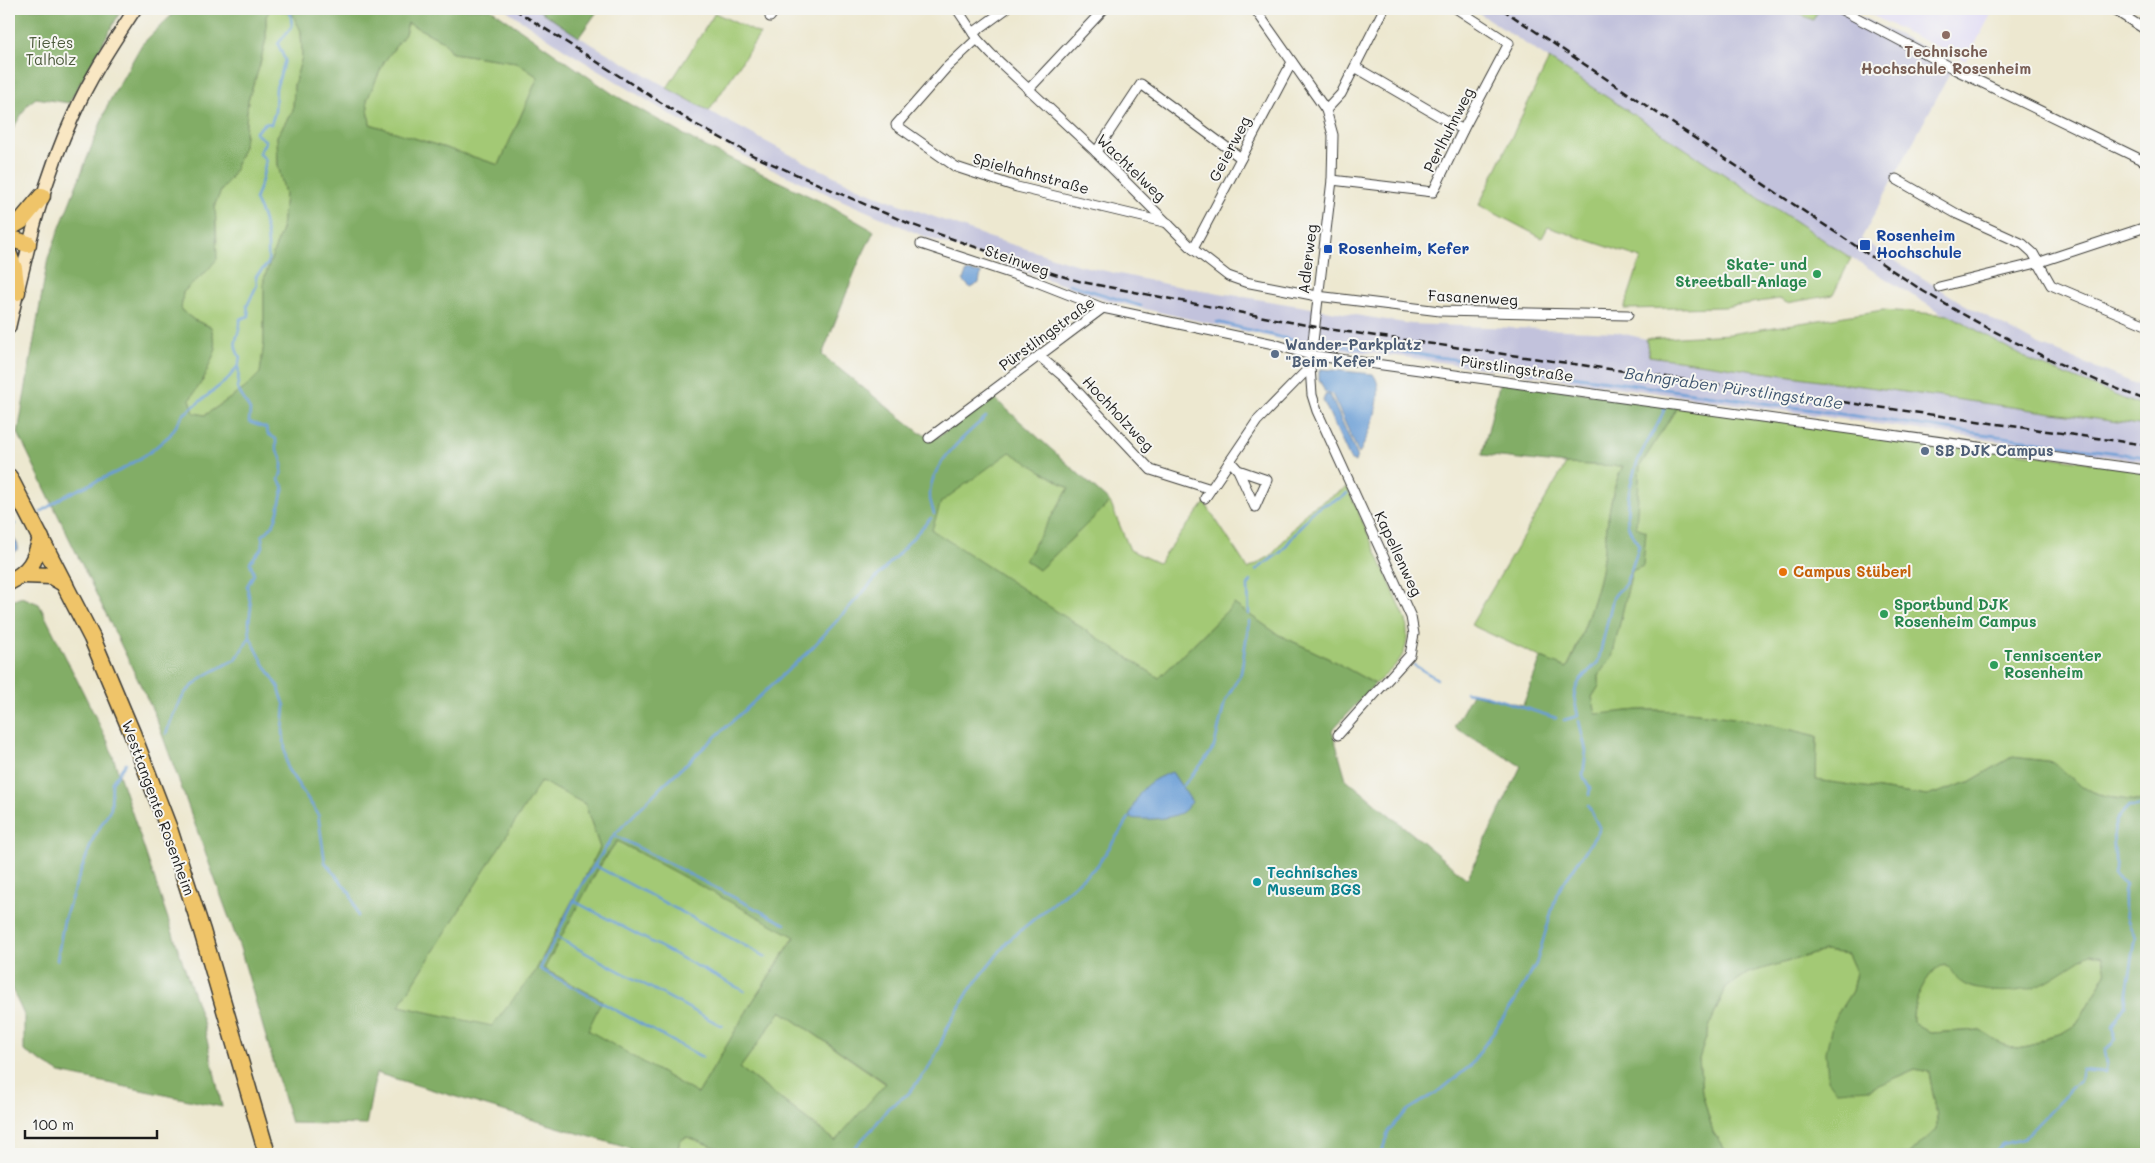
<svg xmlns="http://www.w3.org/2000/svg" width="2155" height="1163" viewBox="0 0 2155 1163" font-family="Mali,sans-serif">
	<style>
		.built { fill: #dcd6f6 }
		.industrial { fill: #c2c2dc }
		.green { fill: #a3c974; stroke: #607248 }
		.forest { fill: #82ad66; stroke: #4f6441; fill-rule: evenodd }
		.water { fill: #6a9ed6; stroke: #435d79 }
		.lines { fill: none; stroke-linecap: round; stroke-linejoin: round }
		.stream { stroke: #6a9ed6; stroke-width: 2.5 }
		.street-casing { stroke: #3b3b37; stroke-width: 11 }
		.secondary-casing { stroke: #3b3b37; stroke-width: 15 }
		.highway-casing { stroke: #3b3b37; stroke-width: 19 }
		.street { stroke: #fff; stroke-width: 9 }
		.secondary { stroke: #f9e7c3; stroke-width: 12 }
		.highway { stroke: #efc469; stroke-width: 16 }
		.rail { stroke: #1c1c1c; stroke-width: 2.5; stroke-dasharray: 8 4; stroke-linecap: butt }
		.education-dot { fill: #8d6e63; stroke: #f6f6f2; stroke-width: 2 }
		.transit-dot { fill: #1a4fb4; stroke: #f6f6f2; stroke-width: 2 }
		.leisure-dot { fill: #2e9e5b; stroke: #f6f6f2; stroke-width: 2 }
		.service-dot { fill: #5c6f8a; stroke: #f6f6f2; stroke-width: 2 }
		.food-dot { fill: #e8710a; stroke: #f6f6f2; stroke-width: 2 }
		.culture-dot { fill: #0f9aa8; stroke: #f6f6f2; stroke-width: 2 }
		.labels { text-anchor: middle; stroke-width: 4; stroke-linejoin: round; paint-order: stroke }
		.park-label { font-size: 15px; fill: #4b593b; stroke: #f6f6f2 }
		.education-label { font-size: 15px; font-weight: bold; fill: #785e54; stroke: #f6f6f2 }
		.street-label { font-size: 15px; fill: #1c1c1c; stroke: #f6f6f2 }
		.transit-label { font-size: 15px; font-weight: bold; fill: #164399; stroke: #f6f6f2; text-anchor: start }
		.leisure-label { font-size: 15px; font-weight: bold; fill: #27864d; stroke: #f6f6f2; text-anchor: start }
		.service-label { font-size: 15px; font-weight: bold; fill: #4e5e75; stroke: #f6f6f2; text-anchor: start }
		.food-label { font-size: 15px; font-weight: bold; fill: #c56008; stroke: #f6f6f2; text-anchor: start }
		.culture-label { font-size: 15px; font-weight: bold; fill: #0d838f; stroke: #f6f6f2; text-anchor: start }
		.water-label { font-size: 16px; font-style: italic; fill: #3f5670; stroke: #f6f6f2 }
	</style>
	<rect width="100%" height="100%" fill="#f6f6f2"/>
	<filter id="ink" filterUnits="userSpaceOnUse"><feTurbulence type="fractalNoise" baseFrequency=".02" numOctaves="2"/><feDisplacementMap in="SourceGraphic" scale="10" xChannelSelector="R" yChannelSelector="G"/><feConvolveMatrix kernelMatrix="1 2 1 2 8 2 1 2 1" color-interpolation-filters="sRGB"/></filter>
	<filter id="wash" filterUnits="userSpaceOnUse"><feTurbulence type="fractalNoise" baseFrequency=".0096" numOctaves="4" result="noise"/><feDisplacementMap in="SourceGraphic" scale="20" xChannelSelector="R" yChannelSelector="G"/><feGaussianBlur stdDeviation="1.12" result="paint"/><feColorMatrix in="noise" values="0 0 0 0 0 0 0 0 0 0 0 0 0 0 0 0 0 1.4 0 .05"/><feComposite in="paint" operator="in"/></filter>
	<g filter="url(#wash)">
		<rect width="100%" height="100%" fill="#ede8d0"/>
		<path class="built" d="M1859 9H1994L1966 61Z"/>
		<g class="industrial">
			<path d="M505 9H537L579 37 709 111 791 155 865 191 988 237 1078 265 1170 285 1411 324 1616 332 1646 339 1649 356 2146 426V462L1404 357 1315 347 1109 301 923 236 755 162 671 115 567 51Z"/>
			<path d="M1473 9H1844L1956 62 1861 239 1962 303 2037 344 2146 388V408L2029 360 1950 315 1941 313 1812 233Z"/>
		</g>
		<g class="green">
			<path d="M271 9H277L293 15 301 31 302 57 294 85 293 110 277 136 278 165 285 194 282 229 264 279V343L260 374 244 389 205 415 194 413 190 399 203 380 216 349 211 327 194 320 181 310 183 292 207 271 217 243 215 204 221 191 233 174 244 146 248 100 259 68 266 39V16Z"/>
			<path d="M1788 9H1819L1813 20Z"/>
			<path d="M715 13 760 34 709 111 667 88Z"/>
			<path d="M408 23 443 41 452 53 516 62 538 77 499 165 370 124 367 100 384 62 405 34Z"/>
			<path d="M1549 59 1851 258 1833 295 1787 303 1779 299 1724 307 1624 309 1641 258 1548 227 1542 238 1479 205Z"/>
			<path d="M1883 310 1950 315 2029 360 2146 408V426L1649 356 1646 339 1730 334Z"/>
			<path d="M1678 406 2146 470V802L2106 797 2081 787 2054 762 2012 757 1969 782 1927 796 1816 780 1817 736C1764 723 1709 711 1654 710 1635 709 1615 713 1596 715L1592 697 1599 686V674L1612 657 1632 571 1640 466Z"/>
			<path d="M1010 451 1069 488 1025 560 1039 570 1110 502 1130 550 1158 563 1205 503 1248 569 1272 555 1307 511 1347 487 1406 620C1411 654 1399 663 1375 684L1326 657 1279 635 1234 604 1159 678 931 530 940 502Z"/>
			<path d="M1566 464 1623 466C1607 497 1607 536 1601 571 1595 598 1580 644 1566 669L1471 625Z"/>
			<path d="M541 780 585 804 600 848 535 972 492 1027 399 1006Z"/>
			<path d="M617 841 795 936 751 1004 698 1094 587 1030 544 969C567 925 588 881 617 841Z"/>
			<path d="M1824 951 1848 954 1856 972 1852 991 1833 1021 1897 1077 1915 1069 1929 1072C1932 1092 1938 1109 1937 1129L1909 1154H1728L1713 1132 1702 1093 1699 1059 1711 1022 1726 988 1748 973Z"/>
			<path d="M2090 953 2103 957 2106 973 2077 1024 2062 1033 2047 1037 2030 1047 2017 1049 2001 1044 1979 1030 1930 1033 1913 1022C1911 1004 1927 971 1943 964L1952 968 1962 983 2069 966Z"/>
			<path d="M781 1011 886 1084 836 1141 740 1068Z"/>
			<path d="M687 1137 734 1154H677L680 1140Z"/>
		</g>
		<g class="forest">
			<path d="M9 9H122L69 103 36 98 28 104 9 135Z"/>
			<path d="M178 9H271L266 16V39L259 68 248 100 244 146 233 174 221 191 215 204 217 259 207 271 183 292 181 310 194 320 211 327 216 349 203 380 190 399 194 413 205 415 244 389 260 373 264 343V279L282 229 285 194 278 165 277 136 293 110 294 85 302 57 301 31 293 15 277 9H491L613 94 702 145 826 204 874 231 858 264 822 355 920 433 938 437 992 396 1110 502 1039 570 1025 560 1069 488 1010 452 941 502 932 530 1159 678 1234 604 1279 635 1326 657 1375 684 1332 730 1346 779 1467 879 1521 766 1454 727 1472 694 1523 705 1541 658 1567 668C1580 644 1595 598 1601 571 1607 537 1607 497 1623 466L1566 464 1482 455 1500 381 1678 406 1640 466 1636 527 1646 531 1643 566 1632 571 1612 657 1599 674V686L1592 697 1596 714C1615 713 1635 709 1654 710 1708 711 1764 723 1817 736L1816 780 1927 796 1969 782 2012 757 2054 762 2081 787 2106 797 2146 802V1154H1909L1937 1129C1938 1109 1932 1092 1929 1072L1915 1069 1870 1089 1836 1091 1828 1080 1826 1052 1833 1021 1852 991 1856 972 1848 954 1824 951 1748 973 1726 988 1711 1022 1699 1059 1702 1093 1713 1132 1728 1154H734L687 1137 680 1140 677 1154H629L631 1149 376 1073 366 1125 291 1123 240 948 155 715 18 433 48 258 109 102 142 44ZM408 23 443 41 452 53 516 62 538 77 499 165 370 124 367 100 384 62 405 34ZM541 781 585 804 600 848 535 972 492 1026 399 1006ZM617 841 795 937 751 1004 698 1094 588 1030 602 1000 544 969 600 865ZM2090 954 2103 957 2106 973 2077 1024 2062 1033 2047 1037 2030 1047 2017 1049 2001 1044 1979 1030 1930 1033 1913 1022C1911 1004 1927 971 1944 964 1954 969 1954 977 1962 983 1969 988 1983 990 1992 991 2040 995 2052 976 2090 954ZM781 1011 886 1083 835 1141 740 1068Z"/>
			<path d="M537 9H599L579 37Z"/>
			<path d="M22 597 39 604 108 742 203 1022 222 1107 60 1073 24 1051V1015L9 983V602Z"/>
		</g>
		<g class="water">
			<path d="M967 271 981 273 979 283 970 288 963 280Z"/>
			<path d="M1322 369 1373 374C1388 392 1368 436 1359 454L1332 394 1325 392 1319 379V371Z"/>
			<path d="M1326 394 1330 395 1357 455 1355 462 1350 459 1323 400Z"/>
			<path d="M9 531 18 545 17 550 9 557Z"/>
			<path d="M1172 772 1192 802C1189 805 1185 811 1181 813 1166 820 1146 820 1129 818 1138 791 1144 782 1172 772Z"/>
		</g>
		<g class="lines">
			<g class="stream">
				<path d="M290 9 292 26 278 44 285 60 276 88 275 112 271 124 265 123 255 133 266 141 259 153 266 160 262 180 255 200C267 221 269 240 268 264L256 276 257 285 247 306 249 316 240 319C242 335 229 340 240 357 237 368 240 377 237 388L250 410 249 422 266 428 268 434 276 439V449C284 458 283 470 279 480L284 487C277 507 281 522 262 536L263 547 250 562 254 574 247 586 251 607 249 622 250 637 264 664 278 686 285 706 283 731 287 768 318 814 325 862 350 893 358 916"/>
				<path d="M1069 284 1141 306"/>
				<path d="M1217 322 1301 342"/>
				<path d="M1319 344 1403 352 2146 457"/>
				<path d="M41 512 64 496 121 470 150 452 170 435 184 414 227 380 237 367"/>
				<path d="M934 514C933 509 931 504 930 499 927 467 964 436 986 417"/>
				<path d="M9 527 15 524"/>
				<path d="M1256 570 1281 552 1312 512 1323 505 1343 497 1347 493"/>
				<path d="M1249 614 1248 586 1251 581"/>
				<path d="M1414 665 1437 679"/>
				<path d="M1466 692 1487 696 1556 718"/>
				<path d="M1564 720 1578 716 1574 697 1576 688 1580 680 1598 662 1613 598C1616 592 1620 590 1624 586 1627 582 1638 551 1639 545 1634 538 1629 532 1628 524 1625 502 1632 472 1642 452 1650 436 1660 424 1665 407"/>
				<path d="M1579 721 1586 751 1583 776 1590 788 1589 795"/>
				<path d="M166 734 173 715 185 693 204 676 236 659 250 637"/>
				<path d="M1183 786 1205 760 1214 747 1225 701 1241 673 1249 621"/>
				<path d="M614 835 785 924"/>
				<path d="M594 865 766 957"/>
				<path d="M574 901 744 991"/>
				<path d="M556 937 722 1026"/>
				<path d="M57 960 64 920 75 887 93 839 111 808 112 782 126 763"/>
				<path d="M702 1057 540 969 581 886 614 835 662 786 811 649 931 518"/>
				<path d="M848 1154 874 1127 888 1108 908 1094 928 1069 939 1048 947 1028 969 991 1008 941 1097 866 1129 818"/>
				<path d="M1381 1154 1389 1130 1408 1110 1442 1089 1470 1066 1514 1002 1536 964 1557 893 1600 829 1588 805"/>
				<path d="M1993 1154 2002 1144 2023 1139 2080 1080 2082 1070 2105 1072 2107 1064 2105 1050 2116 1040 2112 1027 2125 1005 2136 937C2127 924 2120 900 2126 884L2114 875C2119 858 2109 839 2116 822 2118 816 2125 810 2129 806H2146"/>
			</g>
		</g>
	</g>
	<g filter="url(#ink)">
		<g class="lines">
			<defs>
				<g id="street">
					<path d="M957 9 977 39 991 54 1096 152 1193 249 1228 276 1245 282 1317 296 1440 311 1628 315"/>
					<path d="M1840 9 1956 70 2146 162"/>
					<path d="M2113 9 2146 30"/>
					<path d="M770 17 776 9"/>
					<path d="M973 33 1006 9"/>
					<path d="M977 39 946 68 896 125 956 167 1017 187 1168 223"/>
					<path d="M1355 67 1463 130"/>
					<path d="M1028 90 1104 9"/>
					<path d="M1326 110 1341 94 1384 9"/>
					<path d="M1096 152 1141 84 1241 158"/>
					<path d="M1896 179 1957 214 2023 244 2033 253 2051 285 2146 325"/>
					<path d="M1332 180 1433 192 1463 130 1509 43 1457 9"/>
					<path d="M921 244 1034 281 1103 308 1274 344 1310 355 2146 470"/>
					<path d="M1193 249 1292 62"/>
					<path d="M1939 287 2037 263 2146 227"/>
					<path d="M1039 356 1064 377 1151 470 1211 489"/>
					<path d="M1310 367 1312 395 1317 411 1411 617 1414 634 1410 655 1338 735"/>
					<path d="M929 438 1103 308"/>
					<path d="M1230 461 1238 470 1267 480 1255 507 1238 470"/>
					<path d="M1205 498 1257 421 1310 367 1332 180 1333 135 1326 110 1255 9"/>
				</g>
				<path id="secondary" d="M9 328C26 255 42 182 74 114 90 77 113 43 135 9"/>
				<g id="highway">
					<path d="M9 228 21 221 42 196"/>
					<path d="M9 238 28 244"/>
					<path d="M9 255 14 268 17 292"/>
					<path d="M9 477 92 638 132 733 169 829 202 931 267 1154"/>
					<path d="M23 575 51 576 65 584"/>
					<path d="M9 582C31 571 35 561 41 538"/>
				</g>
			</defs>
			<use href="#street" class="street-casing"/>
			<use href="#secondary" class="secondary-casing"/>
			<use href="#highway" class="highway-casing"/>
			<use href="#street" class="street"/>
			<use href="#secondary" class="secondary"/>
			<use href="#highway" class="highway"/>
			<g class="rail">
				<path d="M514 9 693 123 754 156 910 224 1038 269 1082 282 1327 329 2146 445"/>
				<path d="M1502 9 1923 291C1995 334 2068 371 2146 400"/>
			</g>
		</g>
	</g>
	<circle class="education-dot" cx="1946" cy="35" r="5"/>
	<g class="transit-dot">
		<rect x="1859" y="239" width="12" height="12" rx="2.5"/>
		<rect x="1323" y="244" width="10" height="10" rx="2.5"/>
	</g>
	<g class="leisure-dot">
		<circle cx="1817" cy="274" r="5"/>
		<circle cx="1884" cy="614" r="5"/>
		<circle cx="1994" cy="665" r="5"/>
	</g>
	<g class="service-dot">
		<circle cx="1275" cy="354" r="5"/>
		<circle cx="1925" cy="451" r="5"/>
	</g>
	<circle class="food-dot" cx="1783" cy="572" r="5"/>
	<circle class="culture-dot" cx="1257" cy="882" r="5"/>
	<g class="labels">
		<g class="park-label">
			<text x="51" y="48">Tiefes<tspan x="51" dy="17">Talholz</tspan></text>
		</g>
		<g class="education-label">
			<text x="1946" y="57">Technische<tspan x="1946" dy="17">Hochschule Rosenheim</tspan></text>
		</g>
		<g class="street-label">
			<text transform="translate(1449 130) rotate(-63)" y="5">Perlhuhnweg</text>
			<text transform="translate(1230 149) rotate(-62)" y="5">Geierweg</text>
			<text transform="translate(1131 168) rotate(44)" y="5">Wachtelweg</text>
			<text transform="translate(1031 174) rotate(15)" y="5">Spielhahnstraße</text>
			<text transform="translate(1308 259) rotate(-83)" y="5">Adlerweg</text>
			<text transform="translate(1017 261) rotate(19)" y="5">Steinweg</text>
			<text transform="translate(1473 298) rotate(3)" y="5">Fasanenweg</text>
			<text transform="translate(1047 334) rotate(-36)" y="5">Pürstlingstraße</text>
			<text transform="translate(1517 369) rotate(8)" y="5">Pürstlingstraße</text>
			<text transform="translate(1118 414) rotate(47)" y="5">Hochholzweg</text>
			<text transform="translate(1398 554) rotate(65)" y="5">Kapellenweg</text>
			<text transform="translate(158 808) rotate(70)" y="5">Westtangente Rosenheim</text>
		</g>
		<g class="transit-label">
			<text x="1876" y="241">Rosenheim<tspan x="1876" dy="17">Hochschule</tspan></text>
			<text x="1338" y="254">Rosenheim, Kefer</text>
		</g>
		<g class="leisure-label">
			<text x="1807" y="270" text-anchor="end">Skate- und<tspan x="1807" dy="17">Streetball-Anlage</tspan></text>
			<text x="1894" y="610">Sportbund DJK<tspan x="1894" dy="17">Rosenheim Campus</tspan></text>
			<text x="2004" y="661">Tenniscenter<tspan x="2004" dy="17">Rosenheim</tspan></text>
		</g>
		<g class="service-label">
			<text x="1285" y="350">Wander-Parkplatz<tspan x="1285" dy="17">"Beim Kefer"</tspan></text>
			<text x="1935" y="456">SB DJK Campus</text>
		</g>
		<g class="food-label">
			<text x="1793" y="577">Campus Stüberl</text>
		</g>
		<g class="culture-label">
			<text x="1267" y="878">Technisches<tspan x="1267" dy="17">Museum BGS</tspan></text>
		</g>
		<g class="water-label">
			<text transform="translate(1734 388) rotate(8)" y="6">Bahngraben Pürstlingstraße</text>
		</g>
	</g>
	<rect width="2155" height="1163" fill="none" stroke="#f6f6f2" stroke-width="30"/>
	<path d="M25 1130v8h132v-8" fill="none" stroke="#1c1c1c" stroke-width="2.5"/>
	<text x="32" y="1130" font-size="15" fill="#1c1c1c" stroke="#f6f6f2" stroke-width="4" paint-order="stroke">100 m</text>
</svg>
